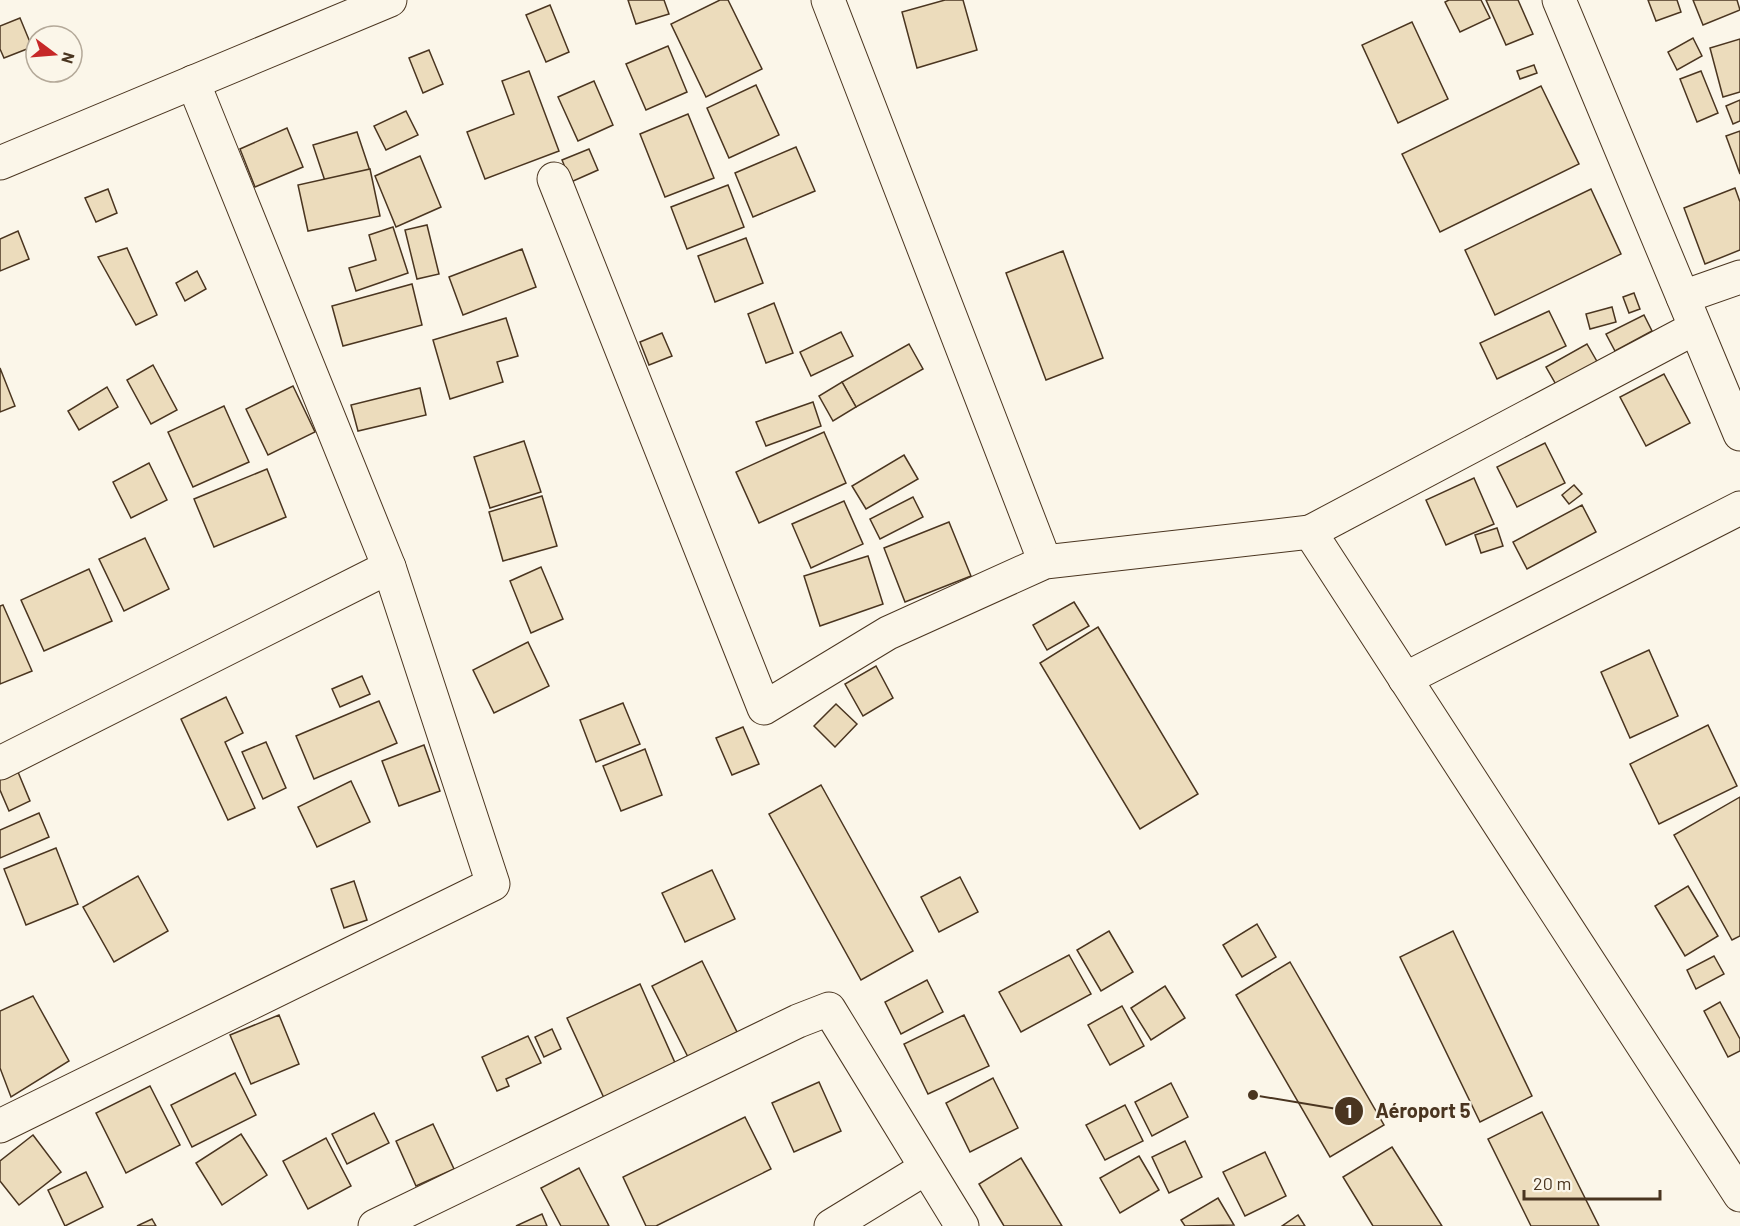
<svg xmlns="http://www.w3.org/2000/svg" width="1740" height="1226" viewBox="0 0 1740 1226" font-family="Barlow,sans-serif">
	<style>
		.building { fill: #ecdcbc; stroke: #4a3520; stroke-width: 1.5 }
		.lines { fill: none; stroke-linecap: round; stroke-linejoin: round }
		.minor-casing { stroke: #4a3520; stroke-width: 35 }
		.minor { stroke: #fbf6e9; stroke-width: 33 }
		.leader { fill: none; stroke: #4a3520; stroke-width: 2 }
		.callout-dot { fill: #4a3520; stroke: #fbf6e9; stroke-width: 2 }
		.mark-label { font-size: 18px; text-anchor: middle; font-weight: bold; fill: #fff }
		.callout-label { font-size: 20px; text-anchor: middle; font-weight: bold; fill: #4a3520; stroke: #fbf6e9; stroke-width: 4.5; stroke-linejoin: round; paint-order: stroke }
	</style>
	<rect width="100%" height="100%" fill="#fbf6e9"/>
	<g class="building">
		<path d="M628 0H664L669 14 636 24Z"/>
		<path d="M720 0H728L762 69 706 97 671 24Z"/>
		<path d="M945 0H963L977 50 917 68 902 12Z"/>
		<path d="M1449 0H1481L1490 18 1460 32 1445 2Z"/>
		<path d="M1486 0H1518L1533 34 1506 45Z"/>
		<path d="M1648 0H1677L1681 12 1656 21Z"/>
		<path d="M1693 0H1737L1740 10 1703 25Z"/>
		<path d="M550 5 569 52 546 62 526 15Z"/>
		<path d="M20 18 32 47 4 58 0 49V26Z"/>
		<path d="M1412 22 1448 99 1398 123 1362 45Z"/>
		<path d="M1693 38 1702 56 1677 70 1668 52Z"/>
		<path d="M1740 39V92L1723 97 1710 48Z"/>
		<path d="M668 46 687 92 646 110 626 64Z"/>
		<path d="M429 50 443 84 423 93 409 58Z"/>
		<path d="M1534 65 1537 73 1520 79 1517 71Z"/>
		<path d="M529 71 559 151 485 179 467 132 514 114 502 81Z"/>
		<path d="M1701 71 1718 113 1697 122 1680 79Z"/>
		<path d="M594 81 613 125 578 141 558 97Z"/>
		<path d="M756 85 779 135 729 158 707 108Z"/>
		<path d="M1541 86 1579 164 1440 232 1402 154Z"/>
		<path d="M1740 100V121L1733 124 1726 106Z"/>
		<path d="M406 111 418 135 386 150 374 126Z"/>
		<path d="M688 114 714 178 665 197 640 134Z"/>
		<path d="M287 128 303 167 255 187 240 149Z"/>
		<path d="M1740 131V174L1726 136Z"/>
		<path d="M357 132 370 171 326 184 313 145Z"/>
		<path d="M796 147 815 191 753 217 735 173Z"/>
		<path d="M589 149 598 170 571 182 562 160Z"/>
		<path d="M420 156 441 207 396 227 375 176Z"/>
		<path d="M370 169 380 216 308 231 298 185Z"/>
		<path d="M728 185 744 227 687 249 671 207Z"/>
		<path d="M1735 188 1740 202V250L1705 264 1684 208Z"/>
		<path d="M108 189 117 213 96 222 85 198Z"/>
		<path d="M1591 189 1621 254 1495 315 1465 250Z"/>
		<path d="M427 225 439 274 417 279 405 230Z"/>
		<path d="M393 227 408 273 356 291 349 268 376 260 369 235Z"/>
		<path d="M18 231 29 259 0 271V239Z"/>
		<path d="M746 238 763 283 715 302 698 256Z"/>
		<path d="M127 248 157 315 136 325 98 257Z"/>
		<path d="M522 249 536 287 463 315 449 277Z"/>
		<path d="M1063 251 1103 358 1046 380 1006 273Z"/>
		<path d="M197 271 206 289 185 301 176 283Z"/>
		<path d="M412 284 422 325 343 346 332 306Z"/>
		<path d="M1634 293 1640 309 1629 313 1623 297Z"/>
		<path d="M774 303 793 353 766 363 748 314Z"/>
		<path d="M1612 307 1616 322 1590 329 1586 314Z"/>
		<path d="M1549 311 1566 346 1497 379 1480 343Z"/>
		<path d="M1644 315 1652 331 1615 351 1606 334Z"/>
		<path d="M506 318 518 356 497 362 503 382 450 399 433 340Z"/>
		<path d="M841 332 853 356 811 376 800 352Z"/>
		<path d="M662 333 672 356 649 365 640 342Z"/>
		<path d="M909 344 923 369 856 407 842 382Z"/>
		<path d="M1587 344 1599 365 1558 388 1546 367Z"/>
		<path d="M153 365 177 410 151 424 127 380Z"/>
		<path d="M0 368 15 406 0 412Z"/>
		<path d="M1664 374 1690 423 1646 446 1620 397Z"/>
		<path d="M842 382 856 407 833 421 819 396Z"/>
		<path d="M293 386 315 432 268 455 246 409Z"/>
		<path d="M107 387 118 407 79 430 68 411Z"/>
		<path d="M420 388 426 415 358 431 351 405Z"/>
		<path d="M813 402 821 426 766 446 756 422Z"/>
		<path d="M224 406 249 462 193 487 168 432Z"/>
		<path d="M824 432 846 483 759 523 736 472Z"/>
		<path d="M524 441 541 492 490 508 474 457Z"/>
		<path d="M1545 443 1565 483 1517 507 1497 467Z"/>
		<path d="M904 455 918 479 866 509 852 486Z"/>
		<path d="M149 463 167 500 131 518 113 482Z"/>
		<path d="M267 469 286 517 214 547 194 499Z"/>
		<path d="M1474 478 1494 524 1446 545 1426 500Z"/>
		<path d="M1574 485 1582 494 1569 504 1562 495Z"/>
		<path d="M542 496 557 546 503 561 489 512Z"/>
		<path d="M913 497 923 517 880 539 870 519Z"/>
		<path d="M844 501 863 544 811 568 792 524Z"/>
		<path d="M1582 505 1596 532 1527 569 1513 542Z"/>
		<path d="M949 522 971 576 905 602 884 548Z"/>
		<path d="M1497 528 1503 546 1481 553 1475 535Z"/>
		<path d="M145 538 169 589 124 611 99 559Z"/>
		<path d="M868 556 883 604 820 626 804 576Z"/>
		<path d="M541 567 563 619 531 633 510 581Z"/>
		<path d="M89 569 112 621 44 651 21 600Z"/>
		<path d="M1074 602 1089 626 1047 650 1033 625Z"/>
		<path d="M3 605 32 671 0 684V606Z"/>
		<path d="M1098 627 1198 794 1140 829 1040 663Z"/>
		<path d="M528 642 549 686 494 713 473 670Z"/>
		<path d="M1649 650 1678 716 1630 738 1601 672Z"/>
		<path d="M876 666 893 698 863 716 845 684Z"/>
		<path d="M362 676 370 694 340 707 332 689Z"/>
		<path d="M226 697 243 733 225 742 255 808 228 820 181 719Z"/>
		<path d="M379 701 397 743 314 779 296 736Z"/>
		<path d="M623 703 640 744 596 762 580 720Z"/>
		<path d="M836 704 857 724 835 747 814 726Z"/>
		<path d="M1708 725 1737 786 1659 824 1630 764Z"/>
		<path d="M743 727 759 764 732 775 716 738Z"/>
		<path d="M266 742 286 788 263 799 242 752Z"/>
		<path d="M424 745 440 791 399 806 382 761Z"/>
		<path d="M645 749 662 795 621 811 603 766Z"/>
		<path d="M18 772 30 801 9 811 0 790V779Z"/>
		<path d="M351 781 370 822 317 847 298 807Z"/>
		<path d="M821 785 913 951 861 980 769 814Z"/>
		<path d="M1740 797V936L1732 940 1674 835Z"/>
		<path d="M39 813 49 837 0 858V830Z"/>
		<path d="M56 848 78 904 26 925 4 869Z"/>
		<path d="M712 870 735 919 685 942 662 893Z"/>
		<path d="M138 876 168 931 114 962 83 907Z"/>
		<path d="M960 877 978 912 939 932 921 897Z"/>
		<path d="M354 881 367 920 344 928 331 889Z"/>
		<path d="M1688 886 1718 936 1685 956 1655 906Z"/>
		<path d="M1257 924 1276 957 1242 977 1223 945Z"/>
		<path d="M1109 931 1133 972 1101 991 1077 950Z"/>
		<path d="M1453 931 1532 1096 1480 1122 1400 957Z"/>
		<path d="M1069 955 1091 994 1021 1032 999 992Z"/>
		<path d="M1714 956 1724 974 1696 989 1687 970Z"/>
		<path d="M702 961 737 1032 688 1057 652 986Z"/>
		<path d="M1290 962 1384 1125 1330 1157 1236 995Z"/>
		<path d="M927 980 943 1012 901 1034 885 1002Z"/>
		<path d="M640 984 676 1065 604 1098 567 1018Z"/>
		<path d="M1165 986 1185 1018 1151 1040 1131 1008Z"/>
		<path d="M33 996 69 1061 11 1097 0 1068V1011Z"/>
		<path d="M1720 1002 1740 1039V1051L1728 1057 1704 1011Z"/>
		<path d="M1122 1006 1144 1046 1110 1065 1088 1025Z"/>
		<path d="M279 1015 299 1064 251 1084 230 1035Z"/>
		<path d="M964 1015 989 1066 928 1094 904 1044Z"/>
		<path d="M552 1029 561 1049 544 1057 535 1037Z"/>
		<path d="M528 1036 541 1063 506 1079 509 1086 497 1091 482 1057Z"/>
		<path d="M235 1073 256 1115 192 1147 171 1105Z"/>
		<path d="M993 1078 1018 1128 970 1152 946 1103Z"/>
		<path d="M819 1082 841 1131 794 1152 772 1103Z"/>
		<path d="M1171 1083 1188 1117 1152 1136 1135 1102Z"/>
		<path d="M150 1086 180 1145 126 1173 96 1113Z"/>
		<path d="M1125 1105 1143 1141 1105 1160 1086 1125Z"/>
		<path d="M1542 1112 1599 1226H1531L1488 1139Z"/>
		<path d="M374 1113 389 1143 347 1164 332 1134Z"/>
		<path d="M745 1117 771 1169 656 1226H646L623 1177Z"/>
		<path d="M433 1124 454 1169 416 1186 396 1141Z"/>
		<path d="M241 1134 267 1175 222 1205 196 1163Z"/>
		<path d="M33 1135 61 1172 19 1205 0 1181V1161Z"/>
		<path d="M326 1138 351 1186 308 1209 283 1161Z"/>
		<path d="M1185 1141 1202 1177 1169 1193 1152 1157Z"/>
		<path d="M1392 1147 1442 1226H1373L1343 1177Z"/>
		<path d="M1265 1152 1286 1196 1245 1216 1223 1172Z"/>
		<path d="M1139 1156 1159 1190 1120 1213 1100 1178Z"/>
		<path d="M1021 1158 1062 1226H1004L979 1184Z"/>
		<path d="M579 1168 609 1226H561L541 1188Z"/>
		<path d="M86 1172 103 1207 65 1226 48 1190Z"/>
		<path d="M1218 1198 1234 1225 1185 1226 1181 1220Z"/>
		<path d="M542 1214 547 1226H516Z"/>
		<path d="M1298 1215 1305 1226H1282Z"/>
		<path d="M152 1219 156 1226H137Z"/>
	</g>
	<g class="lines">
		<defs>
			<g id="minor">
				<path d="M828 0 1045 562"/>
				<path d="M1559 0 1740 434"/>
				<path d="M0 163 390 0"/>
				<path d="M554 179 764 708 888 633 1045 562 1310 532"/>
				<path d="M1683 297 1740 277"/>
				<path d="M1695 328 1310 532 1740 1195"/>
				<path d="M1405 679 1740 508"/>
				<path d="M0 763 389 567"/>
				<path d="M0 1126 493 884 389 567 193 82"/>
				<path d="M375 1226 798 1021 829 1009 962 1226"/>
				<path d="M831 1226 926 1168"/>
			</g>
		</defs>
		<use href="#minor" class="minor-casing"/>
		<use href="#minor" class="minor"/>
	</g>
	<path class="leader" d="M1253 1095L1349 1111"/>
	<g class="callout-dot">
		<circle cx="1253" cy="1095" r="6"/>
		<circle cx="1349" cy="1111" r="15"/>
	</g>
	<g class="mark-label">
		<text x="1349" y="1118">1</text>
	</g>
	<g class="callout-label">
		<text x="1423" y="1118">Aéroport 5</text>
	</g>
	<g transform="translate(54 54) rotate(106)"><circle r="28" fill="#fbf6e9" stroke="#b4a999" stroke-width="1.5"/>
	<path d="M0-4.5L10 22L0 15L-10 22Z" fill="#c62828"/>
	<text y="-9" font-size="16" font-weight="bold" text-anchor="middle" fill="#4a3520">N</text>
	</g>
	<path d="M1524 1190v9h136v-9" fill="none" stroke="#4a3520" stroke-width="3"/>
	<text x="1533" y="1190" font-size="18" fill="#4a3520" stroke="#fbf6e9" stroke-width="4.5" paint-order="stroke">20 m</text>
</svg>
